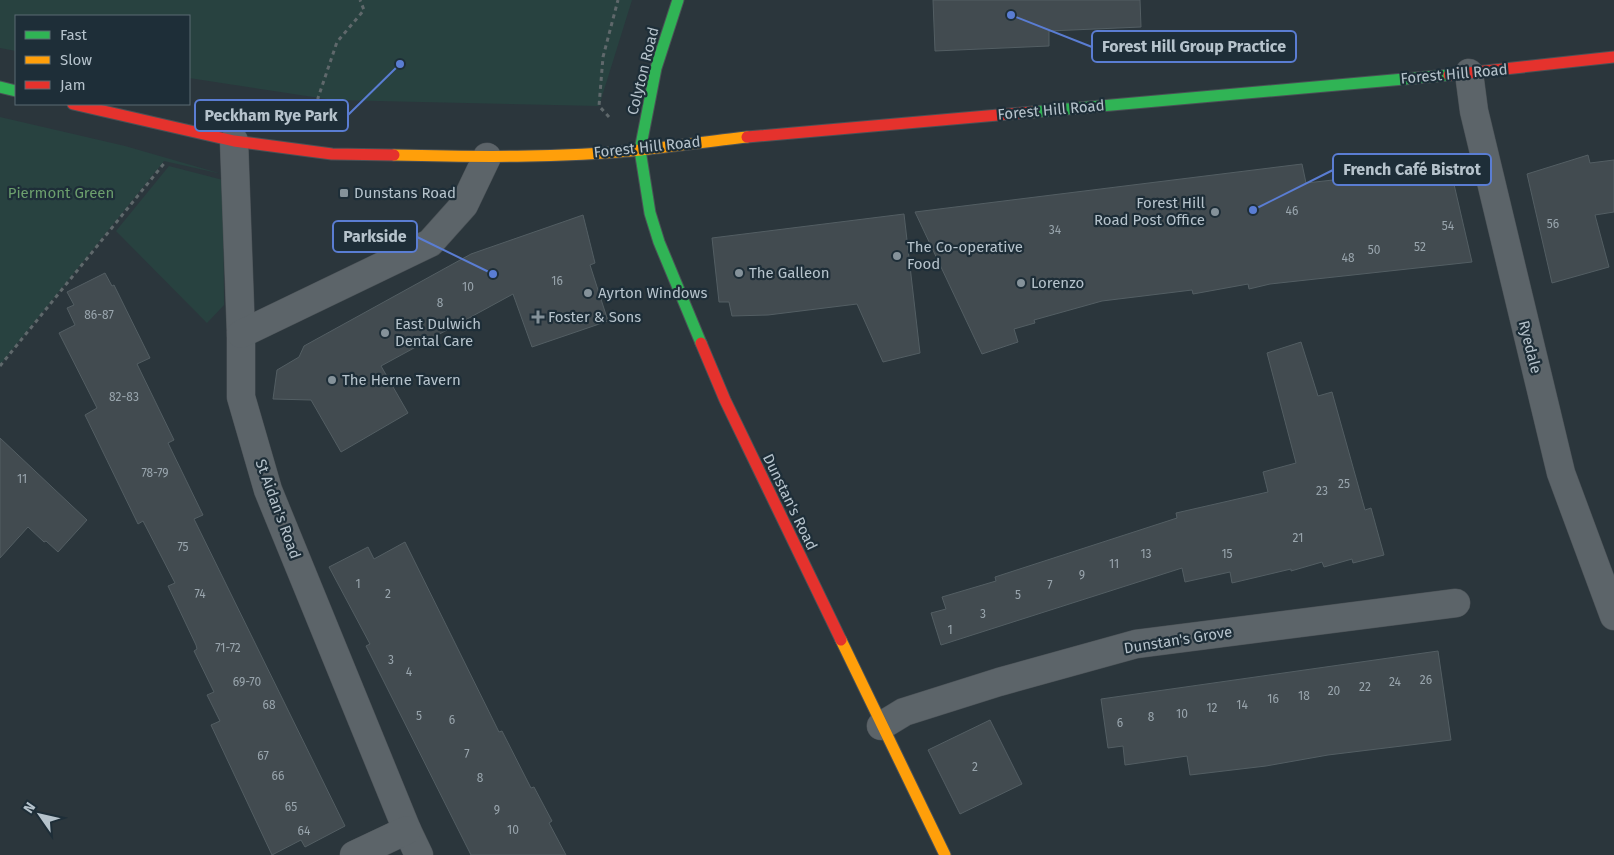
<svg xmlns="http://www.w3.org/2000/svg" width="1614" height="855" viewBox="0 0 1614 855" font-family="'Fira Sans',sans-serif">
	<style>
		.green { fill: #284240 }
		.building { fill: #424b50; stroke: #535e63 }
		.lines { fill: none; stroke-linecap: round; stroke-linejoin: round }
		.street-casing { stroke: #4a5156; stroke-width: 29 }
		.fast-casing { stroke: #4a5156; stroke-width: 13 }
		.slow-casing { stroke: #4a5156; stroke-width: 13 }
		.jam-casing { stroke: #4a5156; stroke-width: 13 }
		.path { stroke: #5f686b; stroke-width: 3; stroke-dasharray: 4 4; stroke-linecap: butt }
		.street { stroke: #5c6469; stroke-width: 28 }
		.fast { stroke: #30b455; stroke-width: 11 }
		.slow { stroke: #ff9f0a; stroke-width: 11 }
		.jam { stroke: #e5322d; stroke-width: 11 }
		.poi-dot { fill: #85929a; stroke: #1e2e38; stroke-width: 2 }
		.labels { text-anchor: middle; stroke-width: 4.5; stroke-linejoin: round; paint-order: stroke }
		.number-label { font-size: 12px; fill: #99a5ad }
		.street-label { font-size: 15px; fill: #b6c3cc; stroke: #1e2e38 }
		.park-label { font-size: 15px; fill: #6c9f6d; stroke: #1e2e38 }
		.poi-label { font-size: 15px; fill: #b6c3cc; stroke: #1e2e38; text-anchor: start }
		.leader { fill: none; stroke: #5a7dd3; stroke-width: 2 }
		.callout-dot { fill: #5a7dd3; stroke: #1e2e38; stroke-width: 2 }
		.callout { fill: #1e2e38; stroke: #5a7dd3; stroke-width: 2 }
		.callout-label { font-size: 16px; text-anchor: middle; font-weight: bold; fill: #b6c3cc }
	</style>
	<rect width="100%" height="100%" fill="#2b363c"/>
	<g class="green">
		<path d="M0 0H632L599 106 333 100 189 78V16H16V51L0 48Z"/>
		<path d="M0 117 125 146 222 174 164 161 0 365Z"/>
		<path d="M169 166 223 180 224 305 207 323 116 231Z"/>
	</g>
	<g class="building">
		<path d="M933 0H1140L1141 27 1049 31V46L935 51Z"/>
		<path d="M1588 155 1590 163 1614 160V212L1595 215 1609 267 1552 283 1527 174Z"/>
		<path d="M1302 164 1306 183 1450 167 1472 262 1270 284 1249 289 1248 284 1193 294 1192 290 1102 301 1034 320 1035 323 1014 329 1018 342 982 354 915 212Z"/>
		<path d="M904 214 920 353 883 362 857 304 768 315 732 316 729 302H719L712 238Z"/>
		<path d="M583 215 595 263 590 265 608 321 532 347 513 294 381 366 408 413 341 452 311 400 273 399 277 370 299 357 304 346 471 254Z"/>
		<path d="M105 273 112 286 114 285 150 358 137 364 174 440 168 443 203 515 194 519 345 826 305 847 301 840 272 855 211 725 220 721 207 695 214 692 194 651 197 649 196 645 168 586 175 583 143 521 138 524 85 415 97 408 59 333 75 325 67 308 74 305 67 292Z"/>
		<path d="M1301 342 1318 396 1332 392 1365 510 1371 508 1384 555 1353 563 1352 559 1324 567 1322 562 1291 571V569L1232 583 1230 572 1185 582 1182 568 941 645 931 613 946 609 942 597 996 581 995 577 1177 518 1176 513 1268 492 1263 472 1296 463 1267 353Z"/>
		<path d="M0 438 87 520 58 552 46 541 44 542 28 527 0 558Z"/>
		<path d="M405 542 499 732 502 731 531 788 534 787 552 821 549 823 566 855H471L366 646 370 644 329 567 368 547 374 559Z"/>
		<path d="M1438 651 1451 740 1328 755 1266 766 1190 775 1187 756 1125 765 1123 746 1108 748 1101 699Z"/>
		<path d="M990 720 1022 784 960 814 928 750Z"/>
	</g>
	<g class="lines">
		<defs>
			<g id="street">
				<path d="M1469 73 1474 111 1561 473 1614 616"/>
				<path d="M234 141 241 334V397L268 490 407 830 419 855"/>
				<path d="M241 334 430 243 464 205 487 157"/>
				<path d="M881 726 904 712 999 682 1136 644 1456 603"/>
				<path d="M354 855 407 830"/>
			</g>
			<g id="fast">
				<path d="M678 0 656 68 640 150 650 213 659 242 701 343"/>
				<path d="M0 87 16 91"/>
				<path d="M1033 112 1449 75"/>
			</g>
			<g id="slow">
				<path d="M394 155C476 157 559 158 641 150 676 146 711 141 747 137"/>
				<path d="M841 640 945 855"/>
			</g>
			<g id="jam">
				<path d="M1449 75 1614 57"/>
				<path d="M73 104 234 141 332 154 394 155"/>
				<path d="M747 137 1033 112"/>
				<path d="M701 343 725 400 841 640"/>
			</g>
		</defs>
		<use href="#street" class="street-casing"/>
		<use href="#fast" class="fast-casing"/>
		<use href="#slow" class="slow-casing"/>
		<use href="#jam" class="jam-casing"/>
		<g class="path">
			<path d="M318 108V98L337 42 364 10 360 0"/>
			<path d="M609 117 599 106 603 57 618 0"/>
			<path d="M0 366 166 161"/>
		</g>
		<use href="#street" class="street"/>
		<use href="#fast" class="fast"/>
		<use href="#slow" class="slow"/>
		<use href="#jam" class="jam"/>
	</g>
	<g class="poi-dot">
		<rect x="339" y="188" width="10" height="10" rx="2.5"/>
		<circle cx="1215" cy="212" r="5"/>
		<circle cx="897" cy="256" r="5"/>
		<circle cx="739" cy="273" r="5"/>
		<circle cx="1021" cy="283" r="5"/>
		<circle cx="588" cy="293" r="5"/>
		<path d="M535.5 309.5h5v5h5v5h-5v5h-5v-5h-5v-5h5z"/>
		<circle cx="385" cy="333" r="5"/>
		<circle cx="332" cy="380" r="5"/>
	</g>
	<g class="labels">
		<g class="number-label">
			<text x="1292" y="215">46</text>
			<text x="1553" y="228">56</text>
			<text x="1448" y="230">54</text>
			<text x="1055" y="234">34</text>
			<text x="1420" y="251">52</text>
			<text x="1374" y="254">50</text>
			<text x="1348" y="262">48</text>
			<text x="557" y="285">16</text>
			<text x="468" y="291">10</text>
			<text x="440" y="307">8</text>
			<text x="99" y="319">86-87</text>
			<text x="124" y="401">82-83</text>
			<text x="155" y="477">78-79</text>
			<text x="22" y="483">11</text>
			<text x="1344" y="488">25</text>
			<text x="1322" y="495">23</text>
			<text x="1298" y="542">21</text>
			<text x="183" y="551">75</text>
			<text x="1146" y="558">13</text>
			<text x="1227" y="558">15</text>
			<text x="1114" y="568">11</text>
			<text x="1082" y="579">9</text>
			<text x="358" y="588">1</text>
			<text x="1050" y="589">7</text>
			<text x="200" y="598">74</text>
			<text x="388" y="598">2</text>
			<text x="1018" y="599">5</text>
			<text x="983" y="618">3</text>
			<text x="950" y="634">1</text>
			<text x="228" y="652">71-72</text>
			<text x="391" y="664">3</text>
			<text x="409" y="676">4</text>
			<text x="1426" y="684">26</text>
			<text x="247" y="686">69-70</text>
			<text x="1395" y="686">24</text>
			<text x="1365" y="691">22</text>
			<text x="1334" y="695">20</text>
			<text x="1304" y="700">18</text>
			<text x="1273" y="703">16</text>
			<text x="269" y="709">68</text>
			<text x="1242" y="709">14</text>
			<text x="1212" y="712">12</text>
			<text x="1182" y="718">10</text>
			<text x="419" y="720">5</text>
			<text x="1151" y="721">8</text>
			<text x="452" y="724">6</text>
			<text x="1120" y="727">6</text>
			<text x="467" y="758">7</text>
			<text x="263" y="760">67</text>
			<text x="975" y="771">2</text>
			<text x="278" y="780">66</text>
			<text x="480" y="782">8</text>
			<text x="291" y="811">65</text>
			<text x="497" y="814">9</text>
			<text x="513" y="834">10</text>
			<text x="304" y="835">64</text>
		</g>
		<g class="street-label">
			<text transform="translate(643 71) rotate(-76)" y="5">Colyton Road</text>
			<text transform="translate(1454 74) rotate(-5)" y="5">Forest Hill Road</text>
			<text transform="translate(1051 110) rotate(-5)" y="5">Forest Hill Road</text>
			<text transform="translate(647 147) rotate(-6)" y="5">Forest Hill Road</text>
			<text transform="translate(1530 347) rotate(76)" y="5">Ryedale</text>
			<text transform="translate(790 502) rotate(64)" y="5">Dunstan's Road</text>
			<text transform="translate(278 509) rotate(70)" y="5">St Aidan's Road</text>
			<text transform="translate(1178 640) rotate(-9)" y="5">Dunstan's Grove</text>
		</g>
		<g class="park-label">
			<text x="61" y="198">Piermont Green</text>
		</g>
		<g class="poi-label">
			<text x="354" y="198">Dunstans Road</text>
			<text x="1205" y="208" text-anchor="end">Forest Hill<tspan x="1205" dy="17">Road Post Office</tspan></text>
			<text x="907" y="252">The Co-operative<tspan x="907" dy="17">Food</tspan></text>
			<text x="749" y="278">The Galleon</text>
			<text x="1031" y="288">Lorenzo</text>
			<text x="598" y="298">Ayrton Windows</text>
			<text x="548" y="322">Foster &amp; Sons</text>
			<text x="395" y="329">East Dulwich<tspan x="395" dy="17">Dental Care</tspan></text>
			<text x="342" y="385">The Herne Tavern</text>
		</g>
	</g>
	<path class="leader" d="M1011 15L1092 47M400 64L348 115M1253 210L1333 170M493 274L417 237"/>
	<g class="callout-dot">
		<circle cx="1011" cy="15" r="5"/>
		<circle cx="400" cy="64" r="5"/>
		<circle cx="1253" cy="210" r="5"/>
		<circle cx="493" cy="274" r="5"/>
	</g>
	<g class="callout">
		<rect x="1092" y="31" width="204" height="31" rx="5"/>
		<rect x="195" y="100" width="153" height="31" rx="5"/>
		<rect x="1333" y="154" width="158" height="31" rx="5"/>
		<rect x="333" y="221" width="84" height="31" rx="5"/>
	</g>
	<g class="callout-label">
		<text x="1194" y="52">Forest Hill Group Practice</text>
		<text x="271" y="121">Peckham Rye Park</text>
		<text x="1412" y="175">French Café Bistrot</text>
		<text x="375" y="242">Parkside</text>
	</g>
	<rect x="15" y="15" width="175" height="90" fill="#1e2e38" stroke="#5b6a73"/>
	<rect x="25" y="31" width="25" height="8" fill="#30b455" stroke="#5b6a73"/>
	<text x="60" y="40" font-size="15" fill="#b6c3cc">Fast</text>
	<rect x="25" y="56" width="25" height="8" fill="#ff9f0a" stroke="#5b6a73"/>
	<text x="60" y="65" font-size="15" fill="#b6c3cc">Slow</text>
	<rect x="25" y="81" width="25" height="8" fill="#e5322d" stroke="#5b6a73"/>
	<text x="60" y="90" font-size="15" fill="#b6c3cc">Jam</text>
	<g transform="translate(40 815) rotate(304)" stroke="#1e2e38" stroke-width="4" paint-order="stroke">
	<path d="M0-4L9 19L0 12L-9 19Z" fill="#b6c3cc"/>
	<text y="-8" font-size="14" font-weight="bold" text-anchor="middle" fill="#b6c3cc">N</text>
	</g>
</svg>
